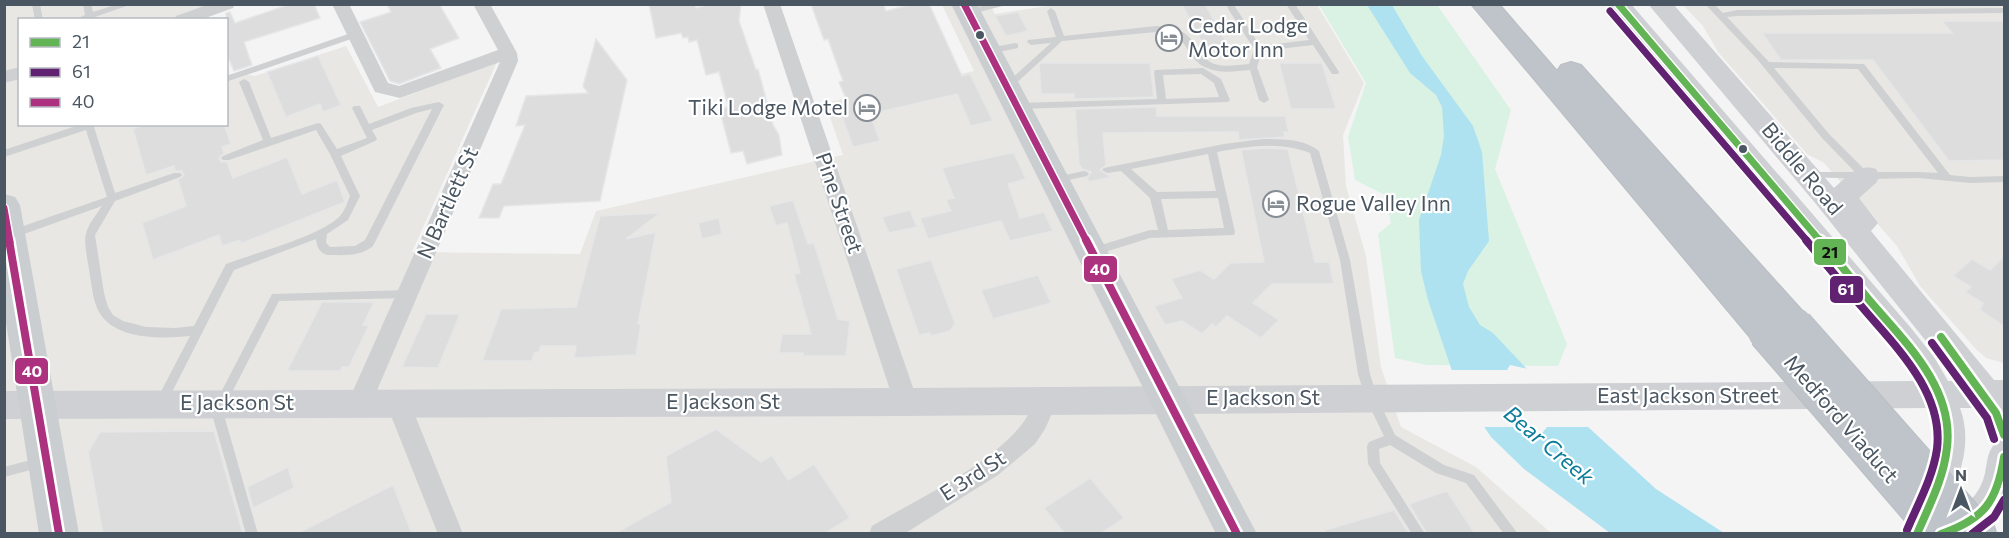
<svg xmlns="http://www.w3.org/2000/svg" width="2009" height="538" viewBox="0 0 2009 538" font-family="Commissioner,sans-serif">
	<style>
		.commercial { fill: #e8e7e3 }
		.green { fill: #d9f2e3 }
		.water { fill: #aee2f0 }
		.pier { fill: #f4f4f4 }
		.building { fill: #ddddde; stroke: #e5e6e7; stroke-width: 1.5 }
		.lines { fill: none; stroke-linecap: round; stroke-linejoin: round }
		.highway-casing { stroke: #b9bec3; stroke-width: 2 }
		.lane { fill: #ced0d2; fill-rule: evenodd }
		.street { fill: #ced0d2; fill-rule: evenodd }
		.secondary { fill: #ced0d4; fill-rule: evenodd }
		.primary { fill: #caced1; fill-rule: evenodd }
		.highway { fill: #bec4c9; fill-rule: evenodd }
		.highway-bridge-casing { stroke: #b9bec3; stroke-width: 38; stroke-linecap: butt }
		.highway-bridge { stroke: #bec4c9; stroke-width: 36 }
		.bus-1-far1-casing { stroke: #fff; stroke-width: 10 }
		.bus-1-casing { stroke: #fff; stroke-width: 13 }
		.bus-2-far1-casing { stroke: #fff; stroke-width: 10 }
		.bus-2-casing { stroke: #fff; stroke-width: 13 }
		.bus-3-far1-casing { stroke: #fff; stroke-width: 10 }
		.bus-3-casing { stroke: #fff; stroke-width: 13 }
		.bus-1-far1 { stroke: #62b454; stroke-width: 7 }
		.bus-1 { stroke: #62b454; stroke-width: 8 }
		.bus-2-far1 { stroke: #602271; stroke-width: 7 }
		.bus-2 { stroke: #602271; stroke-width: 8 }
		.bus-3-far1 { stroke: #ac3280; stroke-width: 7 }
		.bus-3 { stroke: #ac3280; stroke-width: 8 }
		.bus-dot { fill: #4a5661; stroke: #fff; stroke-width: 2 }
		.labels { text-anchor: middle; stroke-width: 4.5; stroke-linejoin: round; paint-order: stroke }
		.poi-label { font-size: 21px; fill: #4a5661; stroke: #fff; text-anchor: start }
		.street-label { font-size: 21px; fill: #4a5661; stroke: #fff }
		.water-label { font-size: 22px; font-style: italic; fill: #0c7c9b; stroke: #fff }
		.line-badge { stroke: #fff; stroke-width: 2 }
		.badge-label { font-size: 16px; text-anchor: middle; font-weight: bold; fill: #fff }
		.pale-badge-label { font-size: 16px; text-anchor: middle; font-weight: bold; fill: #111 }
	</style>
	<rect width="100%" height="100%" fill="#f4f4f4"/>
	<g class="commercial">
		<path d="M1061 4 1317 5 1364 83 1343 135 1346 186 1366 256 1381 367 1401 427 1476 467 1551 533H5L4 5H208L186 12 188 19 20 20V124H226L227 82 248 75 255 76 346 46 378 107 497 62 412 252 580 254 596 211 843 155 825 103 974 71 942 5H990L995 14Z"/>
		<path d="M1683 5H2004V363L1986 358 1976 349 1920 286 1897 246 1824 163 1807 154 1718 52 1703 26Z"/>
	</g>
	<path class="green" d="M1319 5H1437L1511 110 1495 169 1567 344 1558 366 1427 365 1395 358 1378 234 1391 223 1385 195 1355 180 1348 137 1366 83Z"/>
	<path class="water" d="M1367 5H1392L1422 56 1473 126 1482 152 1489 241 1468 271 1463 284 1469 307 1480 325 1493 333 1541 384 1656 489 1724 533H1610L1524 469 1491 437 1467 401 1452 371 1428 300 1421 271 1419 220 1441 155 1444 136 1442 107 1436 95 1410 73Z"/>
	<path class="pier" d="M1510 365 1533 370 1592 427H1547L1543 432H1535L1527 427H1480L1464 402 1449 370H1507Z"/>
	<g class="building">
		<path d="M291 4H314L320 18 244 42 252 65 234 71 226 52V13L230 12 235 23Z"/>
		<path d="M387 4H439L459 38 430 49 441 68 399 84 390 81 360 22 391 12Z"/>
		<path d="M649 4H695L696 8 711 4H741L739 21 756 70 758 69 773 125 779 135 782 155 747 164 743 151 731 153 720 111 728 106 719 72 706 75 697 40 689 42 688 37 683 38 681 33 656 38Z"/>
		<path d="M811 4H883L886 11 913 4H929L962 76 970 74 993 121 971 126 957 94 870 114 880 141 853 147 837 103 847 101 839 82 843 81 828 39 824 40Z"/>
		<path d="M1182 4H1205L1229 48 1207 52Z"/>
		<path d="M1018 12 1028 31 1006 36 995 16Z"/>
		<path d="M1942 21H2004V160L1949 161 1873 60H1781L1762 33H1952Z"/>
		<path d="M596 39 627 80 600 201 504 206 499 218H479L493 184H501L525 125 516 126 526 96 588 93 583 86Z"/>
		<path d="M318 56 341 105 323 112 320 104 286 117 267 72Z"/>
		<path d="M1041 63H1150L1154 97 1074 99V94H1041L1039 65Z"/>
		<path d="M1279 63H1322L1336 109H1291Z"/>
		<path d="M1156 107 1157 116H1285L1289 132H1284L1285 137 1239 140 1238 132 1103 133 1106 165 1100 170 1111 177 1089 182 1087 178 1091 172 1082 169 1079 164 1075 109Z"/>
		<path d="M147 124H224L231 144 222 147 224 153 219 158 221 162H227L233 178 287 157 302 194 337 180 345 202 240 244V240L222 246 219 235 153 260 142 223 186 206 178 180 184 175 182 171H175L174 166 146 175 133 129Z"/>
		<path d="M1264 148 1288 149 1315 262H1329L1334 284H1272L1253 303 1279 320 1261 338 1227 316 1216 327 1212 324 1202 334 1182 321 1165 325 1154 306 1182 298 1171 279 1200 270 1214 279 1230 263 1264 262 1241 150Z"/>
		<path d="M1010 153H1014L1026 179 1008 184 1020 218 1044 212 1053 231 1010 241 1001 221 928 239 920 218 951 211 946 200 954 198 942 168Z"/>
		<path d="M793 200 808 244 814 243 838 319 850 321 846 356H803V353H779L782 334H811L794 274 800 273 787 223 776 226 769 206Z"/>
		<path d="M910 210 917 227 889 233 882 217Z"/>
		<path d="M660 213 626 239 656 232 638 324H641L636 355 574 358 576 346H541L539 352 534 353 532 361H482L501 309 576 307 600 216Z"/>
		<path d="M719 218 722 234 702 239 698 223Z"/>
		<path d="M2004 257V326L1980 310 1983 303 1965 292 1971 287 1953 276 1972 259 1990 270Z"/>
		<path d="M931 260 955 323 950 331 931 336 930 333 919 335 896 269Z"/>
		<path d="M1038 275 1051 303 993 319 981 290Z"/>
		<path d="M322 302H374L363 325H369L349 367H342L340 371H287Z"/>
		<path d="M426 314H460L438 368 402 367Z"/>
		<path d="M716 429 761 462 772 455 788 480 814 464 850 518 824 534H614L671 502 666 456Z"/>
		<path d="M214 431 243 534H103L88 452 100 432Z"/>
		<path d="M288 467 294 488 253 508 247 487Z"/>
		<path d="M1090 478 1124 518 1100 534H1065L1044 508Z"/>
		<path d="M393 485 412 534H296Z"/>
		<path d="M1447 491 1475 534H1427L1409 504Z"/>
		<path d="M1394 510 1409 534H1325V530Z"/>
	</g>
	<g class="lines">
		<defs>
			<path id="highway" d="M1471 4H1499L1557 71 1561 65 1571 62 1581 65 1807 316 1812 326 1807 336 1795 340 1782 335 1778 342 1766 346 1754 342Z"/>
		</defs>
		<use href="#highway" class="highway-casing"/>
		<g class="lane">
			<path d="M32 4H40L43 20H35Z"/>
			<path d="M83 4H91L93 12 118 4H132L95 17V20H74L85 15Z"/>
			<path d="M991 4H1010L968 15 964 12 965 10Z"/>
			<path d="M1231 4 1234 5 1260 46 1309 40 1286 4H1295L1339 72 1338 74H1332L1313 45 1262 51 1257 67 1269 100 1264 103 1259 100 1250 70C1236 71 1220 74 1207 68 1181 56 1194 35 1156 32L1062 41 1010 89H1004L1002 87 1051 43 1031 45 1027 42 1028 40 1056 37 1047 11 1051 8 1055 11 1064 36 1156 26C1167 27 1179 28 1187 35 1197 44 1200 57 1212 63 1223 68 1238 65 1249 64L1254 49 1227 7Z"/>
			<path d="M1705 4H1714L1723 13 1737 10 2004 8V13L1737 16 1727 17 1769 62 1864 64 1950 175 1970 177 2004 176V182L1970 183 1919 178 1866 179 1807 177 1805 175 1807 173 1810 172H1855L1822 138 1757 59ZM1774 68 1858 69 1938 173 1919 172H1867L1829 134Z"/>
			<path d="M354 32 358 35 357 37 226 82V76Z"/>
			<path d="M1015 43 1018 44V48L989 54 985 51 989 48Z"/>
			<path d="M1203 68 1221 79 1230 100 1228 102 1018 109 1013 106 1018 103 1157 99 1154 72 1155 70ZM1201 74 1214 83 1219 97 1166 99 1163 75Z"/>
			<path d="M244 79 249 82 271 138 318 123 321 124 337 149 367 138 352 108 354 106H360L369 124 411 108 439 102 444 105 373 246C360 257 343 255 327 255 320 253 316 246 316 239L234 270 165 406 161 408 157 406 155 403 190 336C161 339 115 340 99 312 93 301 92 287 90 276 89 266 83 242 86 234 88 224 97 214 102 206L13 238 8 234 9 231 107 197 86 130 4 157V150L82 124H97L94 127 115 193 174 173H180L182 175 180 177 115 201 95 235 104 293 108 307 113 315 123 321 146 327 175 328 194 326 226 264C255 253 318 237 339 217 345 211 347 203 350 196L330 154 316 130 229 160H223L221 158 223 156 263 140 239 82ZM432 109 365 240 355 246 330 247 326 243 327 234 348 220 360 196 341 156 375 141 377 139 372 130 416 113Z"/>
			<path d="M1263 139C1281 139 1305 139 1319 151L1350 260 1370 374 1377 397 1395 435 1444 465 1474 475 1518 534H1504L1466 483 1436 473 1390 445 1379 449 1380 463 1425 534H1412L1368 464 1367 446 1369 442 1384 436 1365 397 1358 374 1340 260 1310 153C1280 141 1248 146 1217 152L1235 232 1234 235 1150 238 1092 256 1088 255 1087 252 1088 249 1150 230H1158L1150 198 1121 171 1107 173 1102 170 1104 168 1224 144ZM1208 154 1216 191 1157 192 1131 169ZM1218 198 1224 228 1168 230 1161 199Z"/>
			<path d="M1084 171 1087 172 1089 174 1087 176 1055 183 1050 180 1055 177Z"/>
			<path d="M408 290 412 291 413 294 412 297 408 298 279 301 225 406 222 408 258 534H246L210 407 212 404 216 402 272 294Z"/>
			<path d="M42 457 46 458 48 462 46 466 4 477V467Z"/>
		</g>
		<g class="street">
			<path d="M209 4H235L233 8 200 20H174L176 16Z"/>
			<path d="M332 4H349L388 83 399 86 498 50 473 4H490L517 53 518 61 372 402 368 409 360 412 352 409 348 402 500 62 400 98 375 92Z"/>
			<path d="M763 4H780L918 402 914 409 906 412 898 409 894 402Z"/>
			<path d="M20 67V79L4 83V71Z"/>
			<path d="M1046 390 1054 393 1058 400 1045 429 1035 444 998 475 904 534H869L872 526C919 498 982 470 1018 429 1028 418 1032 406 1038 393Z"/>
			<path d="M398 393 406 396 410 403 463 534H438L386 403 390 396Z"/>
		</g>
		<path class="secondary" d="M1606 4H1631L1911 328 1934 357 1948 381H1958L1816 204 1648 4H1673L1834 188C1848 176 1857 163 1876 169L1880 176 1876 183 1859 198 1878 223 1871 231 1994 380H2004V512L1985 533 1930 532 1935 520C1960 511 1979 500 1985 473 1987 463 1987 454 1993 446L1976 408H1960C1974 446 1958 483 1940 516L1927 521 1914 516 1909 505C1925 471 1940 447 1927 408L906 416 4 419V391L906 388 1914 381 1889 346 1794 229Z"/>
		<g class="primary">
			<path d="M951 4H977L1257 534H1216Z"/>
			<path d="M4 194 15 197 20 205 79 534H39L4 310Z"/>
		</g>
		<use href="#highway" class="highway"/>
		<defs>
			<g id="highway-bridge">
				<path d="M1795 326 1979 534"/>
				<path d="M1766 332 1940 534"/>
			</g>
		</defs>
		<use href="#highway-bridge" class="highway-bridge-casing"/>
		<use href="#highway-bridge" class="highway-bridge"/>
		<defs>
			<path id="bus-1-far1" d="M1618 4 1821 242"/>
			<g id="bus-1">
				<path d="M1820 240C1837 260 1853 281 1870 301 1905 342 1954 388 1947 447 1944 478 1929 506 1917 534"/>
				<path d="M1941 337 1996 413 2004 435"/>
				<path d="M1941 534C1984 519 1997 502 2004 457"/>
			</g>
			<path id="bus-2-far1" d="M1610 11 1808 242"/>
			<g id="bus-2">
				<path d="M1806 240C1825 263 1843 285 1862 307 1895 346 1944 392 1937 449 1933 477 1918 504 1907 530"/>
				<path d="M1932 343 1987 418 1994 439"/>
				<path d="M1972 534 1994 517 2004 500"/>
			</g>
			<g id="bus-3-far1">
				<path d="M964 4 1087 242"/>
				<path d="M4 208 10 242"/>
			</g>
			<g id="bus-3">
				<path d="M9 240 59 534"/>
				<path d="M1086 240 1237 534"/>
			</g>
		</defs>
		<use href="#bus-1-far1" class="bus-1-far1-casing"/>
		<use href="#bus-1" class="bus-1-casing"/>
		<use href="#bus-2-far1" class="bus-2-far1-casing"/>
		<use href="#bus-2" class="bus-2-casing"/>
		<use href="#bus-3-far1" class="bus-3-far1-casing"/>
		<use href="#bus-3" class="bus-3-casing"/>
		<use href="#bus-1-far1" class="bus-1-far1"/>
		<use href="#bus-1" class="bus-1"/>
		<use href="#bus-2-far1" class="bus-2-far1"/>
		<use href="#bus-2" class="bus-2"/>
		<use href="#bus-3-far1" class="bus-3-far1"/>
		<use href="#bus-3" class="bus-3"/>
	</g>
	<defs>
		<symbol id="hotel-ring" viewBox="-11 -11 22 22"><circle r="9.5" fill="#fff" stroke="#868d94" stroke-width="1.5"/><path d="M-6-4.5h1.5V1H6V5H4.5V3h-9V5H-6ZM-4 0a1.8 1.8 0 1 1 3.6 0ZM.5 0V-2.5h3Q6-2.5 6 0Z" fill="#868d94"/></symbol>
	</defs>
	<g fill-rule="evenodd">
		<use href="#hotel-ring" x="1154" y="23" width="30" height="30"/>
		<use href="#hotel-ring" x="852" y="93" width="30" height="30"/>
		<use href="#hotel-ring" x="1261" y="189" width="30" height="30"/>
	</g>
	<g class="bus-dot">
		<circle cx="980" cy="35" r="5"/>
		<circle cx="1743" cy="149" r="5"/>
	</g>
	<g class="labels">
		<g class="poi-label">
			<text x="1188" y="33">Cedar Lodge<tspan x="1188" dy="24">Motor Inn</tspan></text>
			<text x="848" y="115" text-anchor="end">Tiki Lodge Motel</text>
			<text x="1296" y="211">Rogue Valley Inn</text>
		</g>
		<g class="street-label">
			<text transform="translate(1802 169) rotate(50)" y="7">Biddle Road</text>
			<text transform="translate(448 203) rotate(-66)" y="7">N Bartlett St</text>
			<text transform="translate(839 203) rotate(71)" y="7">Pine Street</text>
			<text x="1688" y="403">East Jackson Street</text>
			<text x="1263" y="405">E Jackson St</text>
			<text x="723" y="409">E Jackson St</text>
			<text x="237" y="410">E Jackson St</text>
			<text transform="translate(1841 419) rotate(49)" y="7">Medford Viaduct</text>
			<text transform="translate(973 476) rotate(-33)" y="7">E 3rd St</text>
		</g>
		<g class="water-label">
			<text transform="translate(1549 445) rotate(40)" y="8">Bear Creek</text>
		</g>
	</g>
	<g class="line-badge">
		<rect x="1813" y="238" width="34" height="28" rx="6" fill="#62b454"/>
		<rect x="1083" y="255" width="35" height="28" rx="6" fill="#ac3280"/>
		<rect x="1829" y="275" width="35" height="29" rx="6" fill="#602271"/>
		<rect x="14" y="357" width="35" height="28" rx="6" fill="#ac3280"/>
	</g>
	<g class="badge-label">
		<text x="1100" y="275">40</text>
		<text x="1846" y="295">61</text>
		<text x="32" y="377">40</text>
	</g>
	<g class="pale-badge-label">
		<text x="1830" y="258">21</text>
	</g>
	<rect width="2009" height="538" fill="none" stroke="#4a5661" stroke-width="12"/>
	<rect x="18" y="18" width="210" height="108" fill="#ffffff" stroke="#b7bbc0" stroke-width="1.5"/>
	<rect x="30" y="38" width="30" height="9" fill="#62b454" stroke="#b7bbc0" stroke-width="1.5"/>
	<text x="72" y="48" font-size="18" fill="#4a5661">21</text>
	<rect x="30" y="68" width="30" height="9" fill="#602271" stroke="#b7bbc0" stroke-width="1.5"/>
	<text x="72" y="78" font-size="18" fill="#4a5661">61</text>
	<rect x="30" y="98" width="30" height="9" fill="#ac3280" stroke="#b7bbc0" stroke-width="1.5"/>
	<text x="72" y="108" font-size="18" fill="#4a5661">40</text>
	<g transform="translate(1961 490)" stroke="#ffffff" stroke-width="4.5" paint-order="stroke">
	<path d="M0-4.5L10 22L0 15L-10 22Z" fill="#4a5661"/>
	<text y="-9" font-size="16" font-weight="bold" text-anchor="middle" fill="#4a5661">N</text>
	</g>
</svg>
